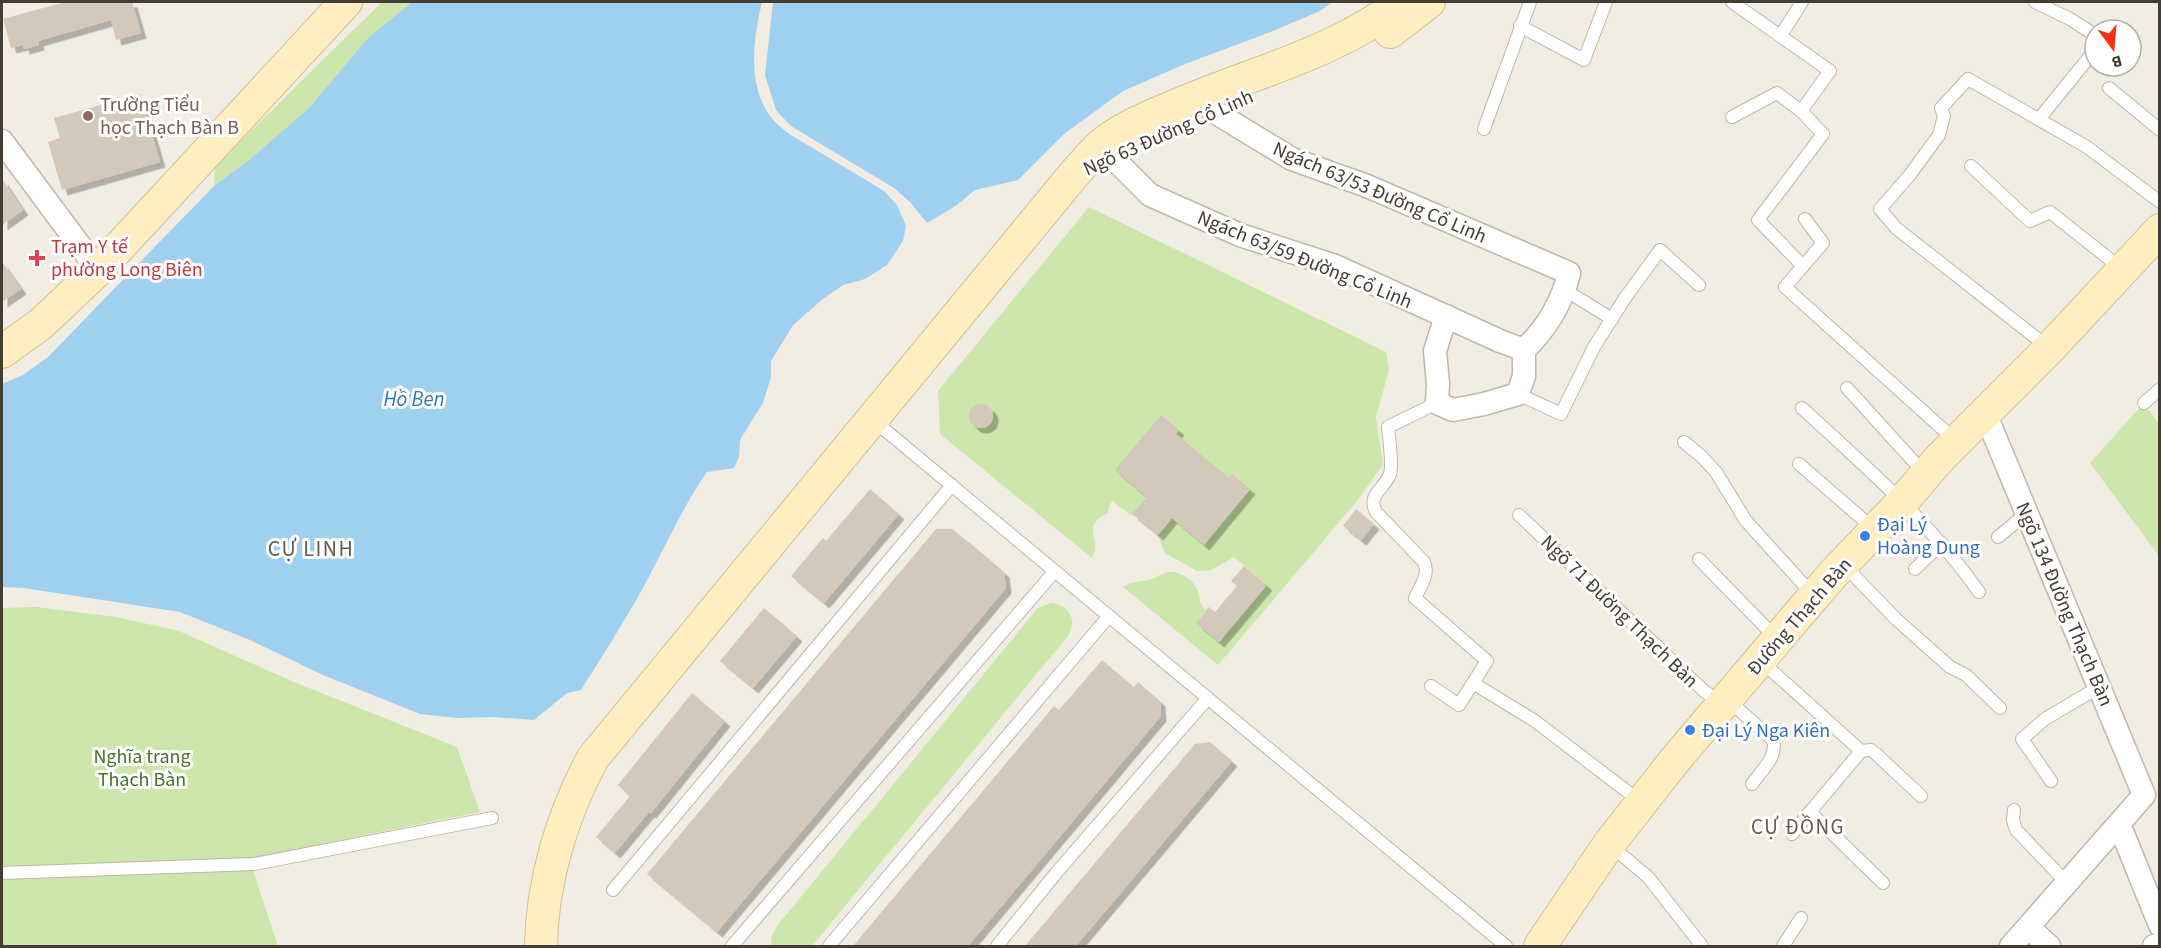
<svg xmlns="http://www.w3.org/2000/svg" width="2161" height="948" viewBox="0 0 2161 948" font-family="'Source Sans 3',sans-serif">
	<style>
		.green { fill: #cde6ab }
		.water { fill: #9fd0ef }
		.building { fill: #d3c8b9; filter: url(#shadow) }
		.lines { fill: none; stroke-linecap: round; stroke-linejoin: round }
		.lane-casing { stroke: #bfb7a9; stroke-width: 14 }
		.street-casing { stroke: #bfb7a9; stroke-width: 25 }
		.secondary-casing { stroke: #d1c093; stroke-width: 34 }
		.lane { stroke: #fff; stroke-width: 12 }
		.street { stroke: #fff; stroke-width: 22 }
		.secondary { stroke: #feeec0; stroke-width: 32 }
		.education-dot { fill: #8d6e63; stroke: #fff; stroke-width: 2 }
		.health-dot { fill: #e0444e; stroke: #fff; stroke-width: 2 }
		.shop-dot { fill: #3f7fe0; stroke: #fff; stroke-width: 2 }
		.labels { text-anchor: middle; stroke-width: 6; stroke-linejoin: round; paint-order: stroke }
		.education-label { font-size: 20px; fill: #785e54; stroke: #fff; text-anchor: start }
		.street-label { font-size: 20px; fill: #433d33; stroke: #fff }
		.health-label { font-size: 20px; fill: #be3a42; stroke: #fff; text-anchor: start }
		.shop-label { font-size: 20px; fill: #366cbe; stroke: #fff; text-anchor: start }
		.park-label { font-size: 20px; fill: #467328; stroke: #fff }
		.water-label { font-size: 21px; font-style: italic; fill: #2f7aad; stroke: #fff }
		.neighbourhood-label { font-size: 21px; letter-spacing: 1.5px; fill: #665a4b; stroke: #fff }
		.quarter-label { font-size: 22px; letter-spacing: 1.5px; fill: #665a4b; stroke: #fff }
	</style>
	<defs>
		<filter id="shadow"><feDropShadow dx="5.5" dy="5.5" stdDeviation="0" flood-color="#0004"/></filter>
	</defs>
	<rect width="100%" height="100%" fill="#f1ede3"/>
	<g class="green">
		<path d="M382 2H412L368 38 309 108 248 161 214 186 215 166Z"/>
		<path d="M1089 207 1386 352 1389 370 1376 417 1383 464 1357 501 1218 665 1123 587C1132 580 1141 583 1151 579 1156 578 1160 575 1164 573 1176 569 1192 578 1197 589 1201 598 1198 603 1206 610L1196 623 1266 584 1234 557 1211 570 1197 571 1165 553 1157 534 1133 514 1131 515 1112 501 1109 506 1108 513C1104 515 1099 517 1096 521 1087 532 1101 542 1092 558L940 434 938 391Z"/>
		<path d="M2144 403 2159 424V556L2090 463Z"/>
		<path d="M1051 603C1069 604 1078 620 1068 636L812 946H772L771 937 777 926 1038 608Z"/>
		<path d="M36 607 116 617 179 631 294 682 457 747 480 812 249 858 278 946H2V608Z"/>
	</g>
	<g class="water">
		<path d="M412 2H762C753 41 745 93 778 125 789 135 803 142 816 150 839 164 861 177 884 191L897 205 906 226 903 241 887 265 865 279 843 285 823 299 793 325 771 361V377L763 403 740 440 739 457 734 468 707 472C682 508 665 547 644 586 625 621 602 656 581 690L567 693 534 720 493 717 457 718 420 714 323 675 250 640 180 612 24 588 2 587V384L23 375 48 357 214 186 248 161 309 108 368 38Z"/>
		<path d="M773 2H1332L1320 11 1273 31 1185 64 1123 91 1064 134 1018 180 975 190 957 205 927 223 910 202 894 188 791 126 776 110 765 75Z"/>
	</g>
	<g class="building">
		<path d="M65 2H132L141 33 116 40 111 20 38 41 39 45 24 49 23 45 11 48 3 19Z"/>
		<path d="M140 94 160 162 62 190 48 142 60 138 54 118Z"/>
		<path d="M2 179 23 210 2 225Z"/>
		<path d="M2 262 21 289 2 302Z"/>
		<circle cx="981" cy="416" r="12"/>
		<path d="M1161 415 1179 430 1176 434 1229 478 1232 474 1250 489 1204 545 1172 518 1158 535 1132 514 1147 497 1115 470Z"/>
		<path d="M870 489 899 514 824 603 791 576 823 538 826 541Z"/>
		<path d="M1356 509 1374 524 1361 540 1343 526Z"/>
		<path d="M936 529H952L976 548 1004 572 1006 588 717 932 647 874Z"/>
		<path d="M1244 566 1267 585 1219 642 1196 623 1209 607 1215 612 1237 586 1231 581Z"/>
		<path d="M764 608 797 636 753 688 720 661Z"/>
		<path d="M1102 660 1134 687 1138 682 1160 701 1161 716 968 946H853L1054 706 1059 710Z"/>
		<path d="M692 693 725 721 651 813 649 812 615 853 596 837 630 796 618 785Z"/>
		<path d="M1210 742 1232 761 1076 946H1025L1195 744Z"/>
	</g>
	<g class="lines">
		<defs>
			<g id="lane">
				<path d="M1732 2 1830 71 1801 111 1823 134 1758 220 1803 266"/>
				<path d="M2035 2 2070 19 2095 35"/>
				<path d="M1520 26 1584 60 1606 2"/>
				<path d="M1781 35 1802 2"/>
				<path d="M2109 88 2160 130"/>
				<path d="M1732 117 1777 93 1801 111"/>
				<path d="M2039 119 2095 50"/>
				<path d="M1484 129 1530 2"/>
				<path d="M1971 166 2030 221 2050 212 2122 269"/>
				<path d="M1805 219 1823 243 1785 287 1956 441"/>
				<path d="M1565 290 1612 319"/>
				<path d="M2049 348 1896 228 1880 209 1909 176 1939 135 1944 116 1941 108 1968 79 2087 147 2160 202"/>
				<path d="M1847 388 1925 474"/>
				<path d="M1518 394 1561 414 1594 347 1625 298 1660 250 1699 285"/>
				<path d="M2144 403 2160 389"/>
				<path d="M1802 408C1865 466 1930 522 1979 592"/>
				<path d="M873 420 1506 946"/>
				<path d="M1684 442 1701 456 1716 472 1746 521 1814 596"/>
				<path d="M1799 464 1874 529"/>
				<path d="M1519 515 1704 691 1723 704"/>
				<path d="M1998 537 2027 513"/>
				<path d="M1699 559 1776 638"/>
				<path d="M1844 565 1896 619 1950 667 1966 675 2000 708"/>
				<path d="M1915 569 1942 543"/>
				<path d="M1761 661 1861 751 1810 812 1883 883"/>
				<path d="M1473 683 1535 721 1641 802"/>
				<path d="M1431 686 1459 705 1487 661 1415 598C1420 587 1430 574 1424 562L1376 512C1367 494 1384 490 1390 474 1393 465 1389 438 1388 427L1437 403"/>
				<path d="M1728 700 1773 740C1778 757 1761 771 1752 784"/>
				<path d="M1861 751 1871 750 1875 753 1921 796"/>
				<path d="M2051 781 2022 739 2045 719 2099 687"/>
				<path d="M2014 810 2013 820 2016 830 2067 883"/>
				<path d="M1792 834 1810 812"/>
				<path d="M1610 845 1648 877 1702 946"/>
				<path d="M2 873 254 864 492 818"/>
				<path d="M613 890 952 485"/>
				<path d="M732 946 1055 571"/>
				<path d="M829 946 1109 616"/>
				<path d="M997 946 1057 872 1208 698"/>
				<path d="M1783 946 1801 918"/>
			</g>
			<g id="street">
				<path d="M1202 95 1213 111 1292 159 1367 186 1569 273C1562 303 1546 329 1524 350V376L1518 394 1484 404 1453 410 1437 403 1438 384 1435 351 1446 316"/>
				<path d="M2 141 98 270"/>
				<path d="M1101 146 1150 195 1240 235 1335 266 1500 341 1524 350"/>
				<path d="M1985 413 2144 795 2028 927"/>
				<path d="M2119 824 2160 925"/>
				<path d="M2011 946 2028 927 2049 946"/>
				<path d="M2154 946 2160 944"/>
			</g>
			<g id="secondary">
				<path d="M1390 32 1429 2"/>
				<path d="M2 352 42 323 98 270 346 2"/>
				<path d="M541 946C542 882 562 815 593 758L1075 173C1084 164 1091 154 1100 146 1123 126 1154 115 1182 103 1258 71 1335 53 1402 2"/>
				<path d="M1540 946 1609 844 1675 760 1803 609 1835 572 1903 501 1939 459 2050 348 2160 230"/>
			</g>
		</defs>
		<use href="#lane" class="lane-casing"/>
		<use href="#street" class="street-casing"/>
		<use href="#secondary" class="secondary-casing"/>
		<use href="#lane" class="lane"/>
		<use href="#street" class="street"/>
		<use href="#secondary" class="secondary"/>
	</g>
	<circle class="education-dot" cx="88" cy="116" r="6"/>
	<path class="health-dot" d="M34 249h6v6h6v6h-6v6h-6v-6h-6v-6h6z"/>
	<g class="shop-dot">
		<circle cx="1865" cy="536" r="6"/>
		<circle cx="1690" cy="730" r="6"/>
	</g>
	<g class="labels">
		<g class="education-label">
			<text x="100" y="111">Trường Tiểu<tspan x="100" dy="23">học Thạch Bàn B</tspan></text>
		</g>
		<g class="street-label">
			<text transform="translate(1168 132) rotate(-24)" y="7">Ngõ 63 Đường Cổ Linh</text>
			<text transform="translate(1380 192) rotate(23)" y="7">Ngách 63/53 Đường Cổ Linh</text>
			<text transform="translate(1305 259) rotate(22)" y="7">Ngách 63/59 Đường Cổ Linh</text>
			<text transform="translate(2065 604) rotate(67)" y="7">Ngõ 134 Đường Thạch Bàn</text>
			<text transform="translate(1620 611) rotate(44)" y="7">Ngõ 71 Đường Thạch Bàn</text>
			<text transform="translate(1799 616) rotate(-49)" y="7">Đường Thạch Bàn</text>
		</g>
		<g class="health-label">
			<text x="51" y="253">Trạm Y tế<tspan x="51" dy="23">phường Long Biên</tspan></text>
		</g>
		<g class="shop-label">
			<text x="1877" y="531">Đại Lý<tspan x="1877" dy="23">Hoàng Dung</tspan></text>
			<text x="1702" y="737">Đại Lý Nga Kiên</text>
		</g>
		<g class="park-label">
			<text x="142" y="763">Nghĩa trang<tspan x="142" dy="23">Thạch Bàn</tspan></text>
		</g>
		<g class="water-label">
			<text x="414" y="406">Hồ Ben</text>
		</g>
		<g class="neighbourhood-label">
			<text x="1798" y="834">CỰ ĐỒNG</text>
		</g>
		<g class="quarter-label">
			<text x="311" y="556">CỰ LINH</text>
		</g>
	</g>
	<rect width="2161" height="948" fill="none" stroke="#433d33" stroke-width="6"/>
	<g transform="translate(2113 48) rotate(164)"><circle r="28" fill="#ffffff" stroke="#b4b1ad" stroke-width="1.5"/>
	<path d="M0-4.5L10 22L0 15L-10 22Z" fill="#f83114"/>
	<text y="-9" font-size="16" font-weight="bold" text-anchor="middle" fill="#433d33">B</text>
	</g>
</svg>
